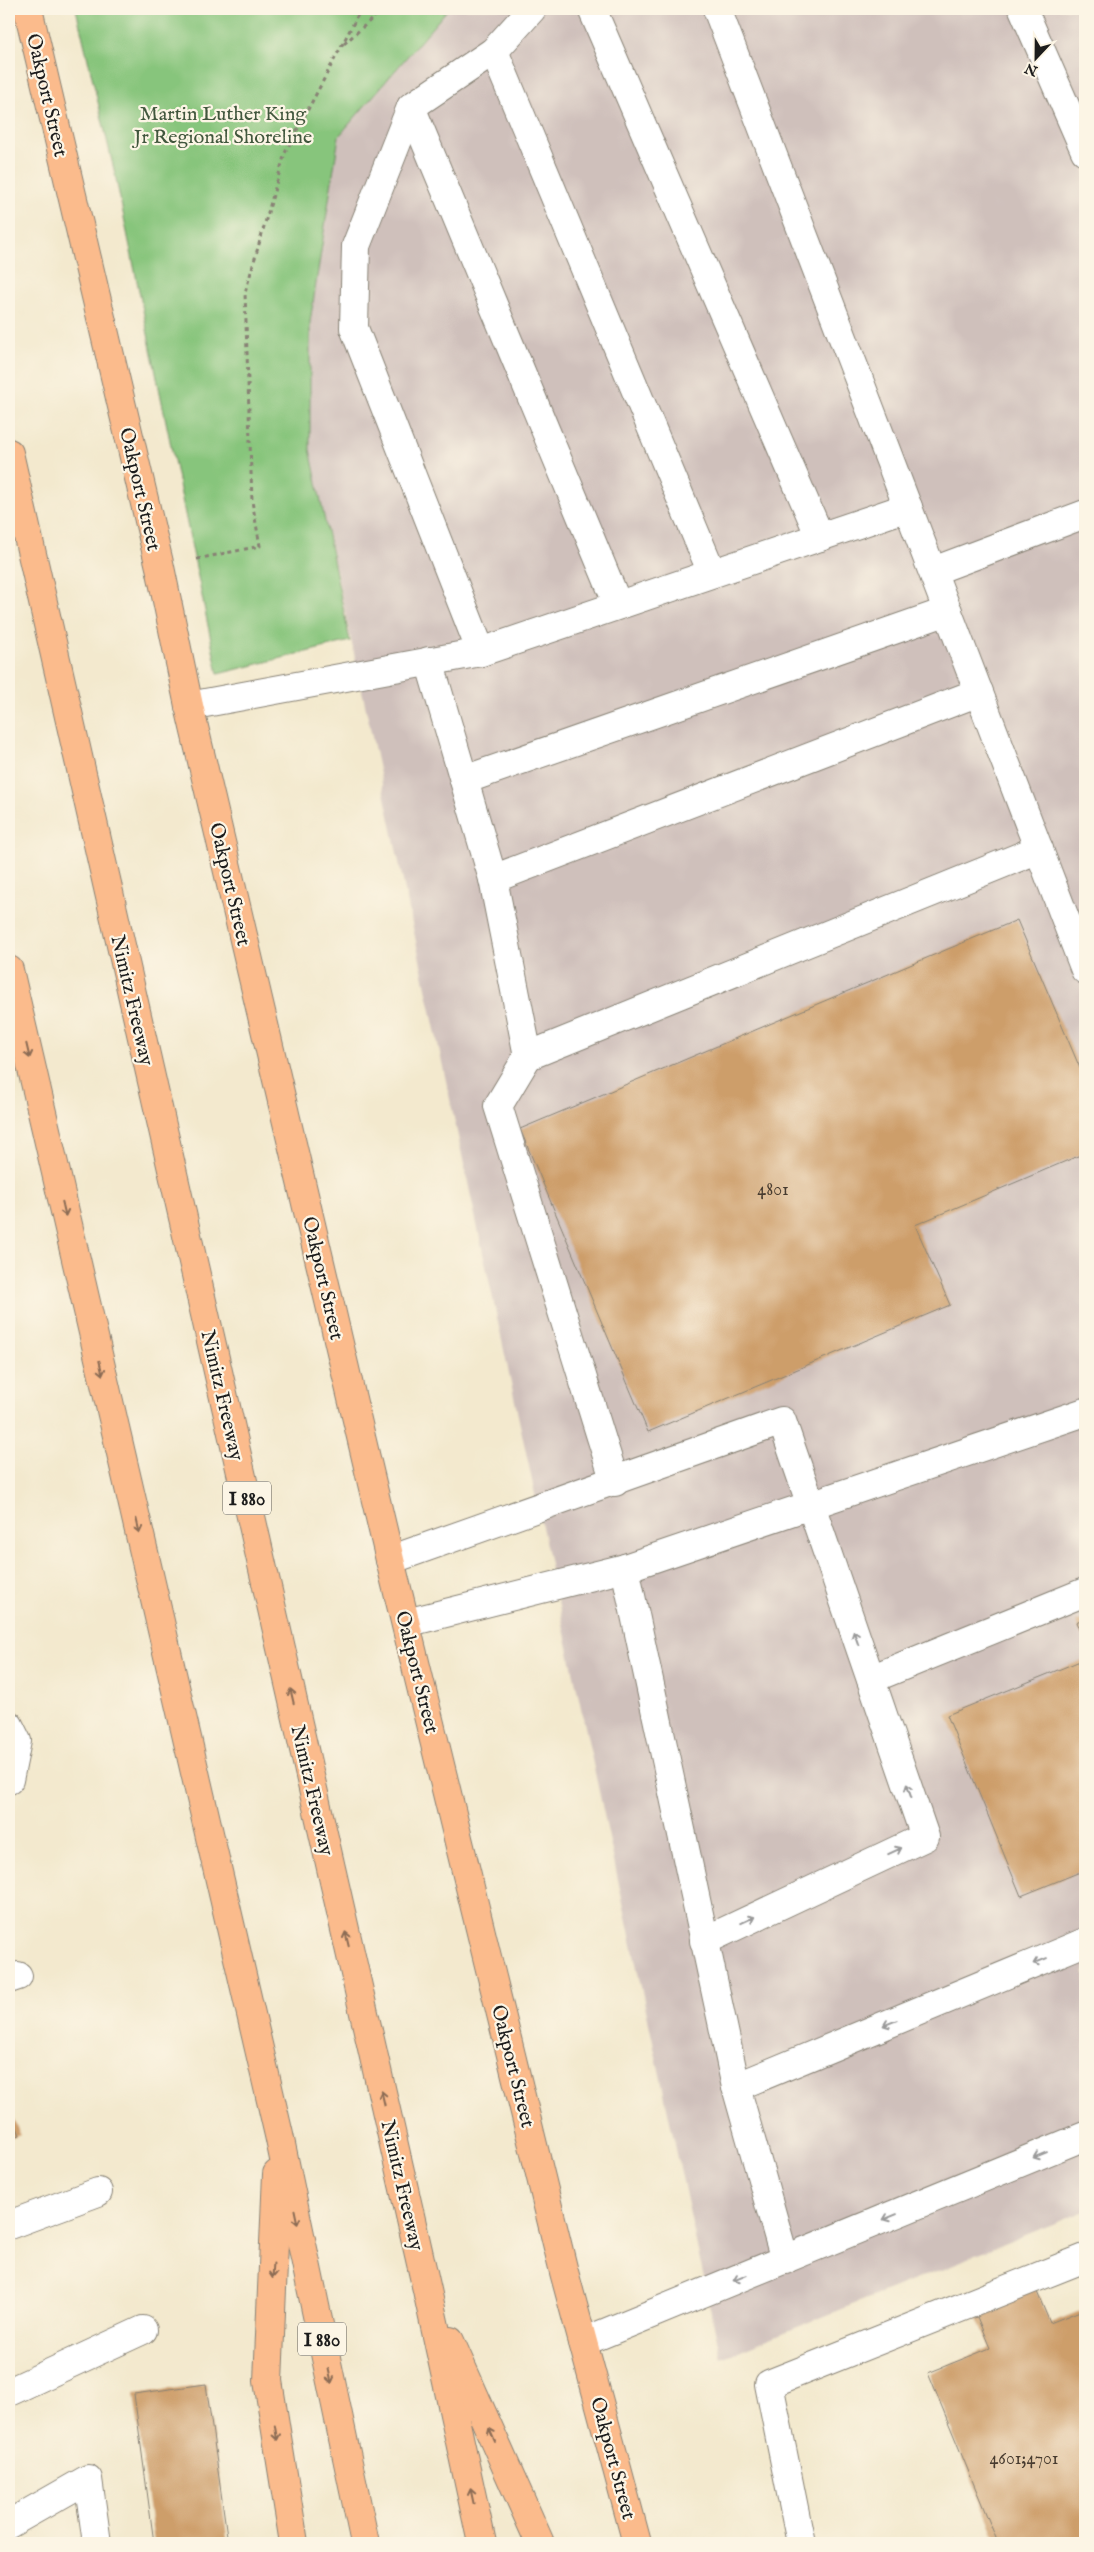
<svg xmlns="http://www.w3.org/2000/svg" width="1094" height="2552" viewBox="0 0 1094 2552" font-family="'IM FELL English',serif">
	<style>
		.industrial { fill: #cfc0bb }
		.green { fill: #87c57b; stroke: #52704c }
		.building { fill: #cd9e6b }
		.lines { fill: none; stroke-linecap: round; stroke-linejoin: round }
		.minor-casing { stroke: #888275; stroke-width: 30 }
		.major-casing { stroke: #888275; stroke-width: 30 }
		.highway-casing { stroke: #888275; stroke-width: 30 }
		.path { stroke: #888275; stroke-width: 3; stroke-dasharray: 4 4; stroke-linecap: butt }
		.minor { stroke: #fff; stroke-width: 28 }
		.major { stroke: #fbbb8c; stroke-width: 28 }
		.highway { stroke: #fbbb8c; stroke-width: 28 }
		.oneway { stroke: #8c6c54 }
		.oneway2 { stroke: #999 }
		.labels { text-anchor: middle; stroke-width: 4.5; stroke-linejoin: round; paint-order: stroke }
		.number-label { font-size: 18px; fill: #483c30 }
		.shield { fill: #fcf5e5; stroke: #5f5d58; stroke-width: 1 }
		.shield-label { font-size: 19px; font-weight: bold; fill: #1c1c1c }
		.street-label { font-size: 20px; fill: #1c1c1c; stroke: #fcf5e5 }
		.park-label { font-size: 20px; fill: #41573d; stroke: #fcf5e5 }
	</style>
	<rect width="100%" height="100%" fill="#fcf5e5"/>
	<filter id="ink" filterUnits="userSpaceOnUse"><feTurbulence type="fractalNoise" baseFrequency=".02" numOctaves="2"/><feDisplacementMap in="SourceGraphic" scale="10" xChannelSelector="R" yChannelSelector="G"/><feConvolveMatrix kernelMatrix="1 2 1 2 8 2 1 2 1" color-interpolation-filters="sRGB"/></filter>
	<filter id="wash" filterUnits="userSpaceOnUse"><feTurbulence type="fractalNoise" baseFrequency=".0096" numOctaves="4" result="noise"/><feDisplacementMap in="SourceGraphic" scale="20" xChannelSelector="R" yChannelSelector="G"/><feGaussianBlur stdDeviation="1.12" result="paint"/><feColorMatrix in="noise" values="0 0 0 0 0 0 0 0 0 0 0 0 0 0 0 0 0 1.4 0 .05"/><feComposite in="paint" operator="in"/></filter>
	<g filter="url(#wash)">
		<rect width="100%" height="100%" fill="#f3e9ce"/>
		<path class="industrial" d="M448 9H1085V2211L721 2358 310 449V322L339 136Z"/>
		<path class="green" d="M76 9H448L339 136 310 322V449L350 641 218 674 115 174Z"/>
		<g id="blocks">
			<g class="building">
				<path d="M1017 920 1085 1080V1153L915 1225 950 1305 648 1432 520 1129Z"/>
				<path d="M1085 1618V1644L1076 1622Z"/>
				<path d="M1085 1659V1870L1021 1896 947 1715Z"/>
				<path d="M9 2107 20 2135 9 2139Z"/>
				<path d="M1032 2280 1050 2323 1085 2309V2543H998L928 2373 990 2348 972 2305Z"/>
				<path d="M206 2384 228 2543H154L134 2394Z"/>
			</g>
		</g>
	</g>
	<g filter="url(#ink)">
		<use href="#blocks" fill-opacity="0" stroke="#888275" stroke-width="1"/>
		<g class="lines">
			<defs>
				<g id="minor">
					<path d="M592 9 820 537"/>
					<path d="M717 9 1085 970"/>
					<path d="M1023 9 1085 151"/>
					<path d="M494 51 712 573"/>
					<path d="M411 107 618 605"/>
					<path d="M933 571 1085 514"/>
					<path d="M481 652 908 507"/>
					<path d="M429 661 493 879 979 692"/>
					<path d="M189 706 481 652 354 328 356 246 411 107 494 51 532 9"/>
					<path d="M464 780 948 611"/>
					<path d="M493 879 528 1056 1039 849"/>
					<path d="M528 1056 498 1106 615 1482"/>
					<path d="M390 1560 782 1421 925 1837 704 1941"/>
					<path d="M625 1568 1085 1412"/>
					<path d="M406 1623 625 1568 736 2087 785 2260"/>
					<path d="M871 1679 1085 1592"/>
					<path d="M9 1725 17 1741 9 1780"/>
					<path d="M9 1979 18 1976"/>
					<path d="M736 2087 1085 1942"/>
					<path d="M9 2225 98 2192"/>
					<path d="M583 2342 1085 2136"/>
					<path d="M9 2392 143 2330"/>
					<path d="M9 2524 88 2479 97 2543"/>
					<path d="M801 2543 769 2384 1085 2258"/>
				</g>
				<path id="major" d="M28 9 160 567 189 706 390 1560 564 2272 637 2543"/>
				<g id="highway">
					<path d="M9 453 427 2290 482 2543"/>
					<path d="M9 970 279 2135 365 2543"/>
					<path d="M277 2174 268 2381 294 2543"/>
					<path d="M450 2341 540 2543"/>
				</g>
			</defs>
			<use href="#minor" class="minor-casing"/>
			<use href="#major" class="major-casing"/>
			<use href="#highway" class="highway-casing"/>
			<g class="path">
				<path d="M344 44 383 9"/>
				<path d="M197 559 260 546 252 501 245 293 285 153 361 9"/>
			</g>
			<use href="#minor" class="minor"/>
			<use href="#major" class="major"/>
			<use href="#highway" class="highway"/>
		</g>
		<defs><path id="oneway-shaft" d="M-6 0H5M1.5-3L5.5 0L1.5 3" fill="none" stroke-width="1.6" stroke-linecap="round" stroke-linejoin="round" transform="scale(1.25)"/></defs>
		<g class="oneway">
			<use href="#oneway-shaft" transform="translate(28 1051) rotate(77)"/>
			<use href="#oneway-shaft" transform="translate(64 1209) rotate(77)"/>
			<use href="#oneway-shaft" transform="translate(101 1368) rotate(77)"/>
			<use href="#oneway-shaft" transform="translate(138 1526) rotate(77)"/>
			<use href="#oneway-shaft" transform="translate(292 1696) rotate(-103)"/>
			<use href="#oneway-shaft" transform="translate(347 1939) rotate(-103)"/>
			<use href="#oneway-shaft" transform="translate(383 2098) rotate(-103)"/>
			<use href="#oneway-shaft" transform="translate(296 2217) rotate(78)"/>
			<use href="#oneway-shaft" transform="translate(273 2271) rotate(93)"/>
			<use href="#oneway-shaft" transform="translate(330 2376) rotate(78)"/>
			<use href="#oneway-shaft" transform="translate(276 2433) rotate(81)"/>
			<use href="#oneway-shaft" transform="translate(492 2435) rotate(-114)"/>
			<use href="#oneway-shaft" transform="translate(472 2496) rotate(-102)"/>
		</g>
		<g class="oneway2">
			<use href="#oneway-shaft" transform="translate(856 1638) rotate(-109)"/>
			<use href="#oneway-shaft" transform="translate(909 1791) rotate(-109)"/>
			<use href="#oneway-shaft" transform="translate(895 1851) rotate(-25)"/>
			<use href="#oneway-shaft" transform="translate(748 1920) rotate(-25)"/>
			<use href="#oneway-shaft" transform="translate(1040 1961) rotate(158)"/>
			<use href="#oneway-shaft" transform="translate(890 2023) rotate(158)"/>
			<use href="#oneway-shaft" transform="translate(1040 2155) rotate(158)"/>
			<use href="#oneway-shaft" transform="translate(890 2217) rotate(158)"/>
			<use href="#oneway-shaft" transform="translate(740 2278) rotate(158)"/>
		</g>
	</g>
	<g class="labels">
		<g class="number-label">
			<text x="773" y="1195">4801</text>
			<text x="1024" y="2464">4601;4701</text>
		</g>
		<g class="shield">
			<rect x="223" y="1481.5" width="48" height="33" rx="4"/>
			<rect x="298" y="2322.5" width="48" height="33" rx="4"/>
		</g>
		<g class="shield-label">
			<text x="247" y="1505">I 880</text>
			<text x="322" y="2346">I 880</text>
		</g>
		<g class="street-label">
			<text transform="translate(48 95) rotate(77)" y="7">Oakport Street</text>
			<text transform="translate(141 489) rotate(77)" y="7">Oakport Street</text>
			<text transform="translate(231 884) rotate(77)" y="7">Oakport Street</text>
			<text transform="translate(133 1000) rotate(77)" y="7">Nimitz Freeway</text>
			<text transform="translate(324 1278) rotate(77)" y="7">Oakport Street</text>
			<text transform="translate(223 1395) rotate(77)" y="7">Nimitz Freeway</text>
			<text transform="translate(418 1672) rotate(76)" y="7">Oakport Street</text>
			<text transform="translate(313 1790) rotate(77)" y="7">Nimitz Freeway</text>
			<text transform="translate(514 2066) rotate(76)" y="7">Oakport Street</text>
			<text transform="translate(403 2185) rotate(77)" y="7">Nimitz Freeway</text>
			<text transform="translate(614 2458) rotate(75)" y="7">Oakport Street</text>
		</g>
		<g class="park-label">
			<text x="223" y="120">Martin Luther King<tspan x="223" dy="23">Jr Regional Shoreline</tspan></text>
		</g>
	</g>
	<rect width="1094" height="2552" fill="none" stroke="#fcf5e5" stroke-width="30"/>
	<g transform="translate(1036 58) rotate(202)" stroke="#fcf5e5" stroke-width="4" paint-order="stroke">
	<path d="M0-4L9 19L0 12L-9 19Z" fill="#1c1c1c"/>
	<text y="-8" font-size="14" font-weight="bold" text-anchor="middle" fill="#1c1c1c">N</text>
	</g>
</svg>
